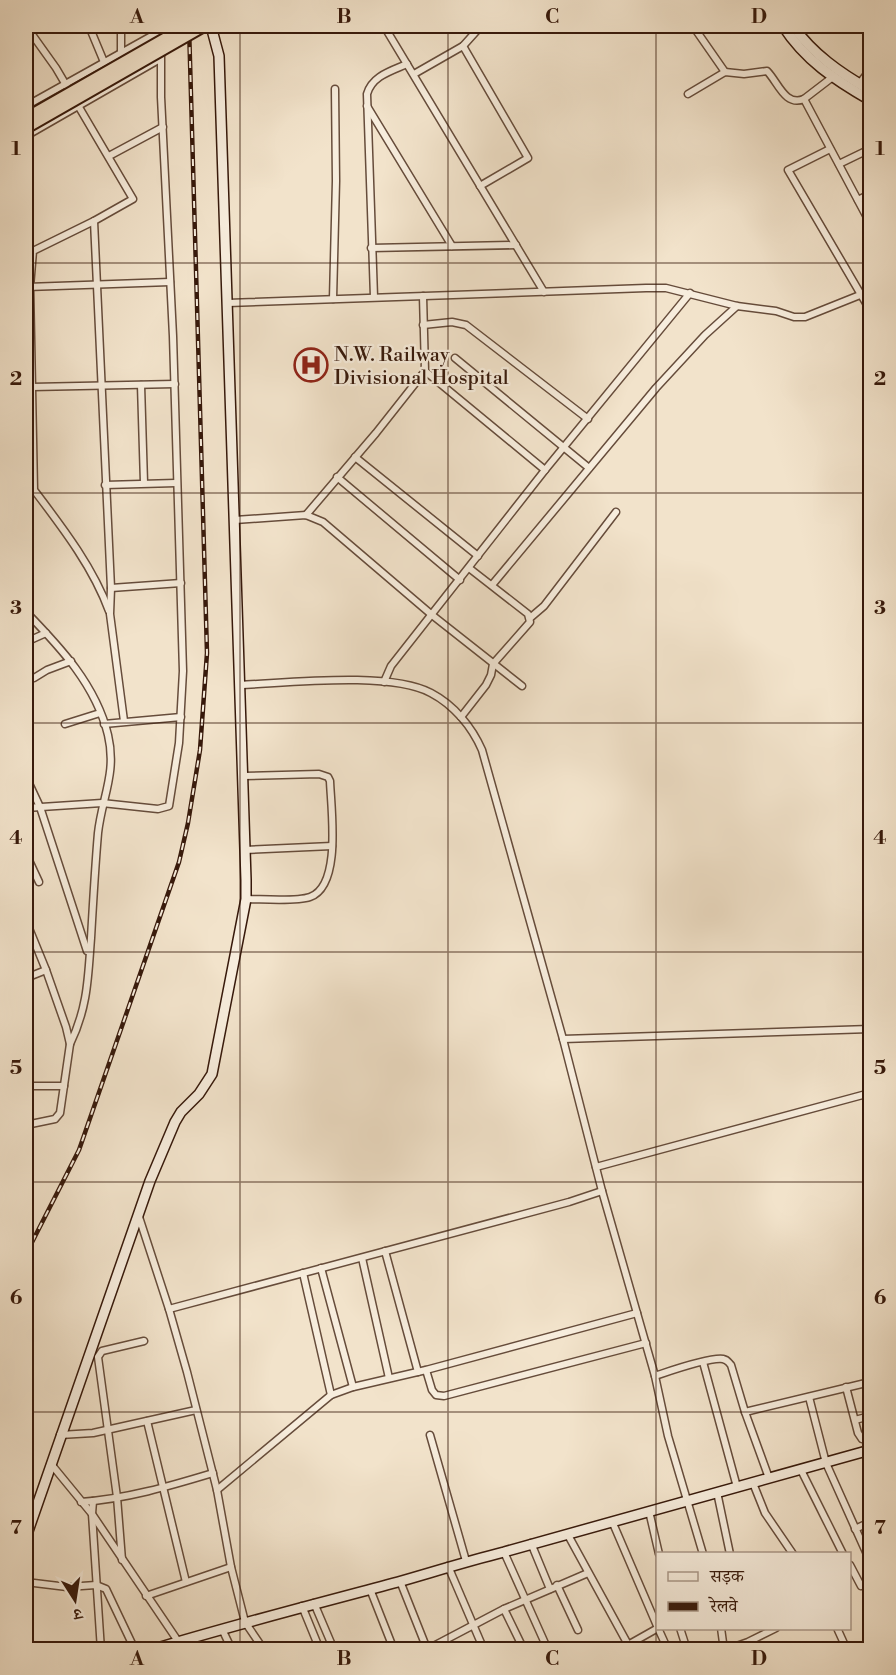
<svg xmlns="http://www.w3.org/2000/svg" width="896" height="1675" viewBox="0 0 896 1675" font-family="'Libre Bodoni','Noto Serif Devanagari',serif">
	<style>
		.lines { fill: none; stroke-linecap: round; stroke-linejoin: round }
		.street-casing { stroke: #664c3b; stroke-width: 9 }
		.secondary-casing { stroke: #37190b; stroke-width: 12 }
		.street { stroke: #f7eddd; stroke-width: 6 }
		.secondary { stroke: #f7eddd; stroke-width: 9 }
		.rail-casing { stroke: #37190b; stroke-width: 4.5 }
		.rail { stroke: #f7eddd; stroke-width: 2; stroke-dasharray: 7; stroke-linecap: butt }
		.primary-bridge-casing { stroke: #37190b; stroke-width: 14; stroke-linecap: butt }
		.primary-bridge { stroke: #f2e3cb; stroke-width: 10 }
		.grid { fill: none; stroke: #37190b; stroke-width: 1.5; stroke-opacity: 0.55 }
		.labels { text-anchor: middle; stroke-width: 4.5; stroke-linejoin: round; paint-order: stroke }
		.poi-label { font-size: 20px; fill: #37190b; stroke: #f7eddd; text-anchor: start }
		.neatline { fill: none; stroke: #37190b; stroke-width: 2 }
		.grid-label { font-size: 20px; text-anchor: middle; font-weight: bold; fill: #37190b }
	</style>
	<rect width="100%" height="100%" fill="#f2e3cb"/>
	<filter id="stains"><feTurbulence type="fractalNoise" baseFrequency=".00333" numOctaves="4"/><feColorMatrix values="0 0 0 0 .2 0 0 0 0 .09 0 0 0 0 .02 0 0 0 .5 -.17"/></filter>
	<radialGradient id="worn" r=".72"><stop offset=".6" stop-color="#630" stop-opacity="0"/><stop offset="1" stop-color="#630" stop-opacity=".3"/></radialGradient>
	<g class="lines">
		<defs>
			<g id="street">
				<path d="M26 26 56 68 133 199 94 221 111 588 110 614 124 721"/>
				<path d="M89 26 104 62"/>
				<path d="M121 26V52"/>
				<path d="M384 26 544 292"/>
				<path d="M693 26 725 72"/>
				<path d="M870 26V27"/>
				<path d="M213 31 223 26"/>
				<path d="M162 40 164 26"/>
				<path d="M463 46 528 158 480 186"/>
				<path d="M414 74 463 46 481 26"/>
				<path d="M834 76 804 99 870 223"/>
				<path d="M859 84 870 70"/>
				<path d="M688 94 725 72 744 74 767 71C778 82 785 107 804 99"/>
				<path d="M26 106 164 29"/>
				<path d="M367 106 452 246"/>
				<path d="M26 136 160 59"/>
				<path d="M830 149 788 170 870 310"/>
				<path d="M109 156 163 127"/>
				<path d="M839 164 870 149"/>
				<path d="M858 200 870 194"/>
				<path d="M94 221 33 251 30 287 34 490C62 527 93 567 109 611"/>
				<path d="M371 248 516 245"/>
				<path d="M27 287 170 282"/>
				<path d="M423 296 425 371"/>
				<path d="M374 297 367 94C372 76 391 71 407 64"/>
				<path d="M333 299 336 181 335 89"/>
				<path d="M228 303 646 288H666L737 306 776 311 794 317H805L870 291"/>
				<path d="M423 325 452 322 466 325 588 419"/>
				<path d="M455 358 589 468"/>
				<path d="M141 385 144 483"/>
				<path d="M32 387 175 384"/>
				<path d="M355 457 478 556"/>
				<path d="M337 477 460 580"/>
				<path d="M105 485 176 483"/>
				<path d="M306 515 376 433 425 371 545 470"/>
				<path d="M235 520 306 515 323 522 432 615 522 686"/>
				<path d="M492 585 656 388 705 335 737 306"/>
				<path d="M111 588 181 583"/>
				<path d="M26 612C60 647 96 685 108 735 117 773 102 797 98 833 95 868 93 903 91 938 88 977 88 1007 70 1044"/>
				<path d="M530 618 544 606 616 512"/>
				<path d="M26 642 46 633"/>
				<path d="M34 678 47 670 71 661"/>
				<path d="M384 682 391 666 545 470 690 293"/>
				<path d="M240 685C288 683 390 671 431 693 454 705 472 727 482 750L563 1039 602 1191 655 1376 668 1436 703 1554"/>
				<path d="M461 717 486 685 491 675 493 664 530 622 528 614 469 568"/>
				<path d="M65 724 100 713"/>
				<path d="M104 724 181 717"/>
				<path d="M243 776 319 774 328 777 330 781C331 809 342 886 310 897 296 902 261 899 246 899"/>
				<path d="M26 777 40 807 87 951"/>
				<path d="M26 808 102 803 158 809 169 806 179 743 183 671 173 336 161 97V50"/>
				<path d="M245 850 332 846"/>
				<path d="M26 854 39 882"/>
				<path d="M26 921 46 970 66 1027 70 1044 60 1113 55 1119 26 1125"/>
				<path d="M26 978 46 970"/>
				<path d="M563 1039 870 1029"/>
				<path d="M26 1086H64"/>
				<path d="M26 1137 27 1125"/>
				<path d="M596 1167 870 1093"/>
				<path d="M139 1217 169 1309 187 1372 217 1490 231 1567 245 1622 264 1650"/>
				<path d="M385 1251 418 1372"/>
				<path d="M362 1258 389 1378"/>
				<path d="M321 1268 353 1387"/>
				<path d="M303 1273 331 1395"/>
				<path d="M169 1309 569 1202 602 1191"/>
				<path d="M703 1362 737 1487"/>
				<path d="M426 1370 432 1390 436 1395 444 1396 646 1343"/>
				<path d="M655 1376C670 1371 709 1357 723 1359 728 1360 728 1362 731 1365L745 1412 870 1382"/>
				<path d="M846 1387 858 1433 862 1439 870 1441"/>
				<path d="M809 1397 826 1463 870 1561"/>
				<path d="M745 1412 769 1478"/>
				<path d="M855 1420 870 1416"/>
				<path d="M147 1421 186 1582"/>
				<path d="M60 1435 93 1433 196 1410"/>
				<path d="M430 1435 466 1561"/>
				<path d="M51 1464 92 1514 184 1650"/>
				<path d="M801 1470 843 1554"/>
				<path d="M753 1483 765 1513 793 1554"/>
				<path d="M217 1490 331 1395 353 1387 426 1370 637 1313"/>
				<path d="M717 1492 730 1554"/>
				<path d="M93 1501 92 1514 101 1650"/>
				<path d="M81 1502C126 1499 170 1486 213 1473"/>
				<path d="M649 1511 659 1554"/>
				<path d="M612 1521 658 1628"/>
				<path d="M855 1529 870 1522"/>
				<path d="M568 1535 631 1650"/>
				<path d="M531 1543 550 1589"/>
				<path d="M504 1552 548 1650"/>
				<path d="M122 1560 117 1497 98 1357 102 1351 144 1341"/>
				<path d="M850 1565 861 1586"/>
				<path d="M448 1566 484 1650"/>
				<path d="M400 1581 427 1649"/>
				<path d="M26 1582 67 1587 96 1585 106 1589 135 1650"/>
				<path d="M557 1585 578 1630"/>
				<path d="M370 1589 394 1650"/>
				<path d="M146 1596 231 1567"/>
				<path d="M314 1603 334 1650"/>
				<path d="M302 1606 320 1650"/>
				<path d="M504 1609 524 1650"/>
				<path d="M658 1628 668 1650"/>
				<path d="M680 1628 687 1650"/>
				<path d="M721 1628 724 1650"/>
				<path d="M837 1628 847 1650"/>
				<path d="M222 1629 232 1650"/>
				<path d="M426 1650 504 1609 588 1573"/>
				<path d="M619 1650 658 1628"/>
				<path d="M725 1650 748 1642 776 1628"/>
			</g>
			<g id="secondary">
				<path d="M783 26C805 60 835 80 870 100"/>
				<path d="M793 26C813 54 840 73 870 90"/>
				<path d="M26 1537 150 1181 175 1122 181 1112 199 1094 212 1074 246 899V880L219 56 211 26"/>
				<path d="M151 1650C233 1625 316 1604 398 1582 433 1572 468 1561 504 1552L870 1450"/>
			</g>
		</defs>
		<use href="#street" class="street-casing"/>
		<use href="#secondary" class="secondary-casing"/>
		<use href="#street" class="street"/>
		<use href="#secondary" class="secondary"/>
		<defs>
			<path id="rail" d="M26 1254 79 1150 179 862 188 823 200 750 207 653 189 26"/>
		</defs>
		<use href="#rail" class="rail-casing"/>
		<use href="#rail" class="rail"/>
		<defs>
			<g id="primary-bridge">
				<path d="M26 118 187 26"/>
				<path d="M26 128 204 26"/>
			</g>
		</defs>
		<use href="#primary-bridge" class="primary-bridge-casing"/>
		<use href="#primary-bridge" class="primary-bridge"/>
	</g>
	<path class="grid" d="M240 26V1650M448 26V1650M656 26V1650M26 263H870M26 493H870M26 723H870M26 952H870M26 1182H870M26 1412H870"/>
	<defs>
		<symbol id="hospital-ring" viewBox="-11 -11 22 22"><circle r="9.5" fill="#f7eddd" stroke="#8f2418" stroke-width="1.5"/><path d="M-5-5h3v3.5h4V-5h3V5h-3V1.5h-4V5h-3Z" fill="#8f2418"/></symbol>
	</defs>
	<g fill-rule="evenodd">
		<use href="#hospital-ring" x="292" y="346" width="38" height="38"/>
	</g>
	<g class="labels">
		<g class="poi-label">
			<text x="334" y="361">N.W. Railway<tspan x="334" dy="23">Divisional Hospital</tspan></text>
		</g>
	</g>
	<rect width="896" height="1675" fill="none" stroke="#f2e3cb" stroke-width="66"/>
	<rect x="656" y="1552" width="195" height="78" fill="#f7eddd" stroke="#aa9889" stroke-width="1.5"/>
	<rect x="668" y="1572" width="30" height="9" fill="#f7eddd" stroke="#aa9889" stroke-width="1.5"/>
	<text x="710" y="1582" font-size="18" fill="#37190b">सड़क</text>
	<rect x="668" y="1602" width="30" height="9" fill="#37190b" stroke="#aa9889" stroke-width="1.5"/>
	<text x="710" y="1612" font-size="18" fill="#37190b">रेलवे</text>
	<g transform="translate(75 1600) rotate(168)" stroke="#f7eddd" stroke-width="4.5" paint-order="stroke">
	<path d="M0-4.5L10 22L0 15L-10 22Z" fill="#37190b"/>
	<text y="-9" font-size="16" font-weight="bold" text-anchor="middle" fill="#37190b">उ</text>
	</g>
	<rect x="33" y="33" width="830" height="1609" class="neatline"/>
	<g class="grid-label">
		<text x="137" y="23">A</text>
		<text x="344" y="23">B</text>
		<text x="552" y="23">C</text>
		<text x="759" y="23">D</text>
		<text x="16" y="155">1</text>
		<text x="880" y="155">1</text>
		<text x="16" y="385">2</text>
		<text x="880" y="385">2</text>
		<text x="16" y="614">3</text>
		<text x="880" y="614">3</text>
		<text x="16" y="844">4</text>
		<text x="880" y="844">4</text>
		<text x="16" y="1074">5</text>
		<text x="880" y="1074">5</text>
		<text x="16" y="1304">6</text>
		<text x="880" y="1304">6</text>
		<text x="16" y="1534">7</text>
		<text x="880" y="1534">7</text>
		<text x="137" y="1665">A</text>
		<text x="344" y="1665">B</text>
		<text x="552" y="1665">C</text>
		<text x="759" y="1665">D</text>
	</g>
	<rect width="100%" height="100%" filter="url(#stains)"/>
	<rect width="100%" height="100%" fill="url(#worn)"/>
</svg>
